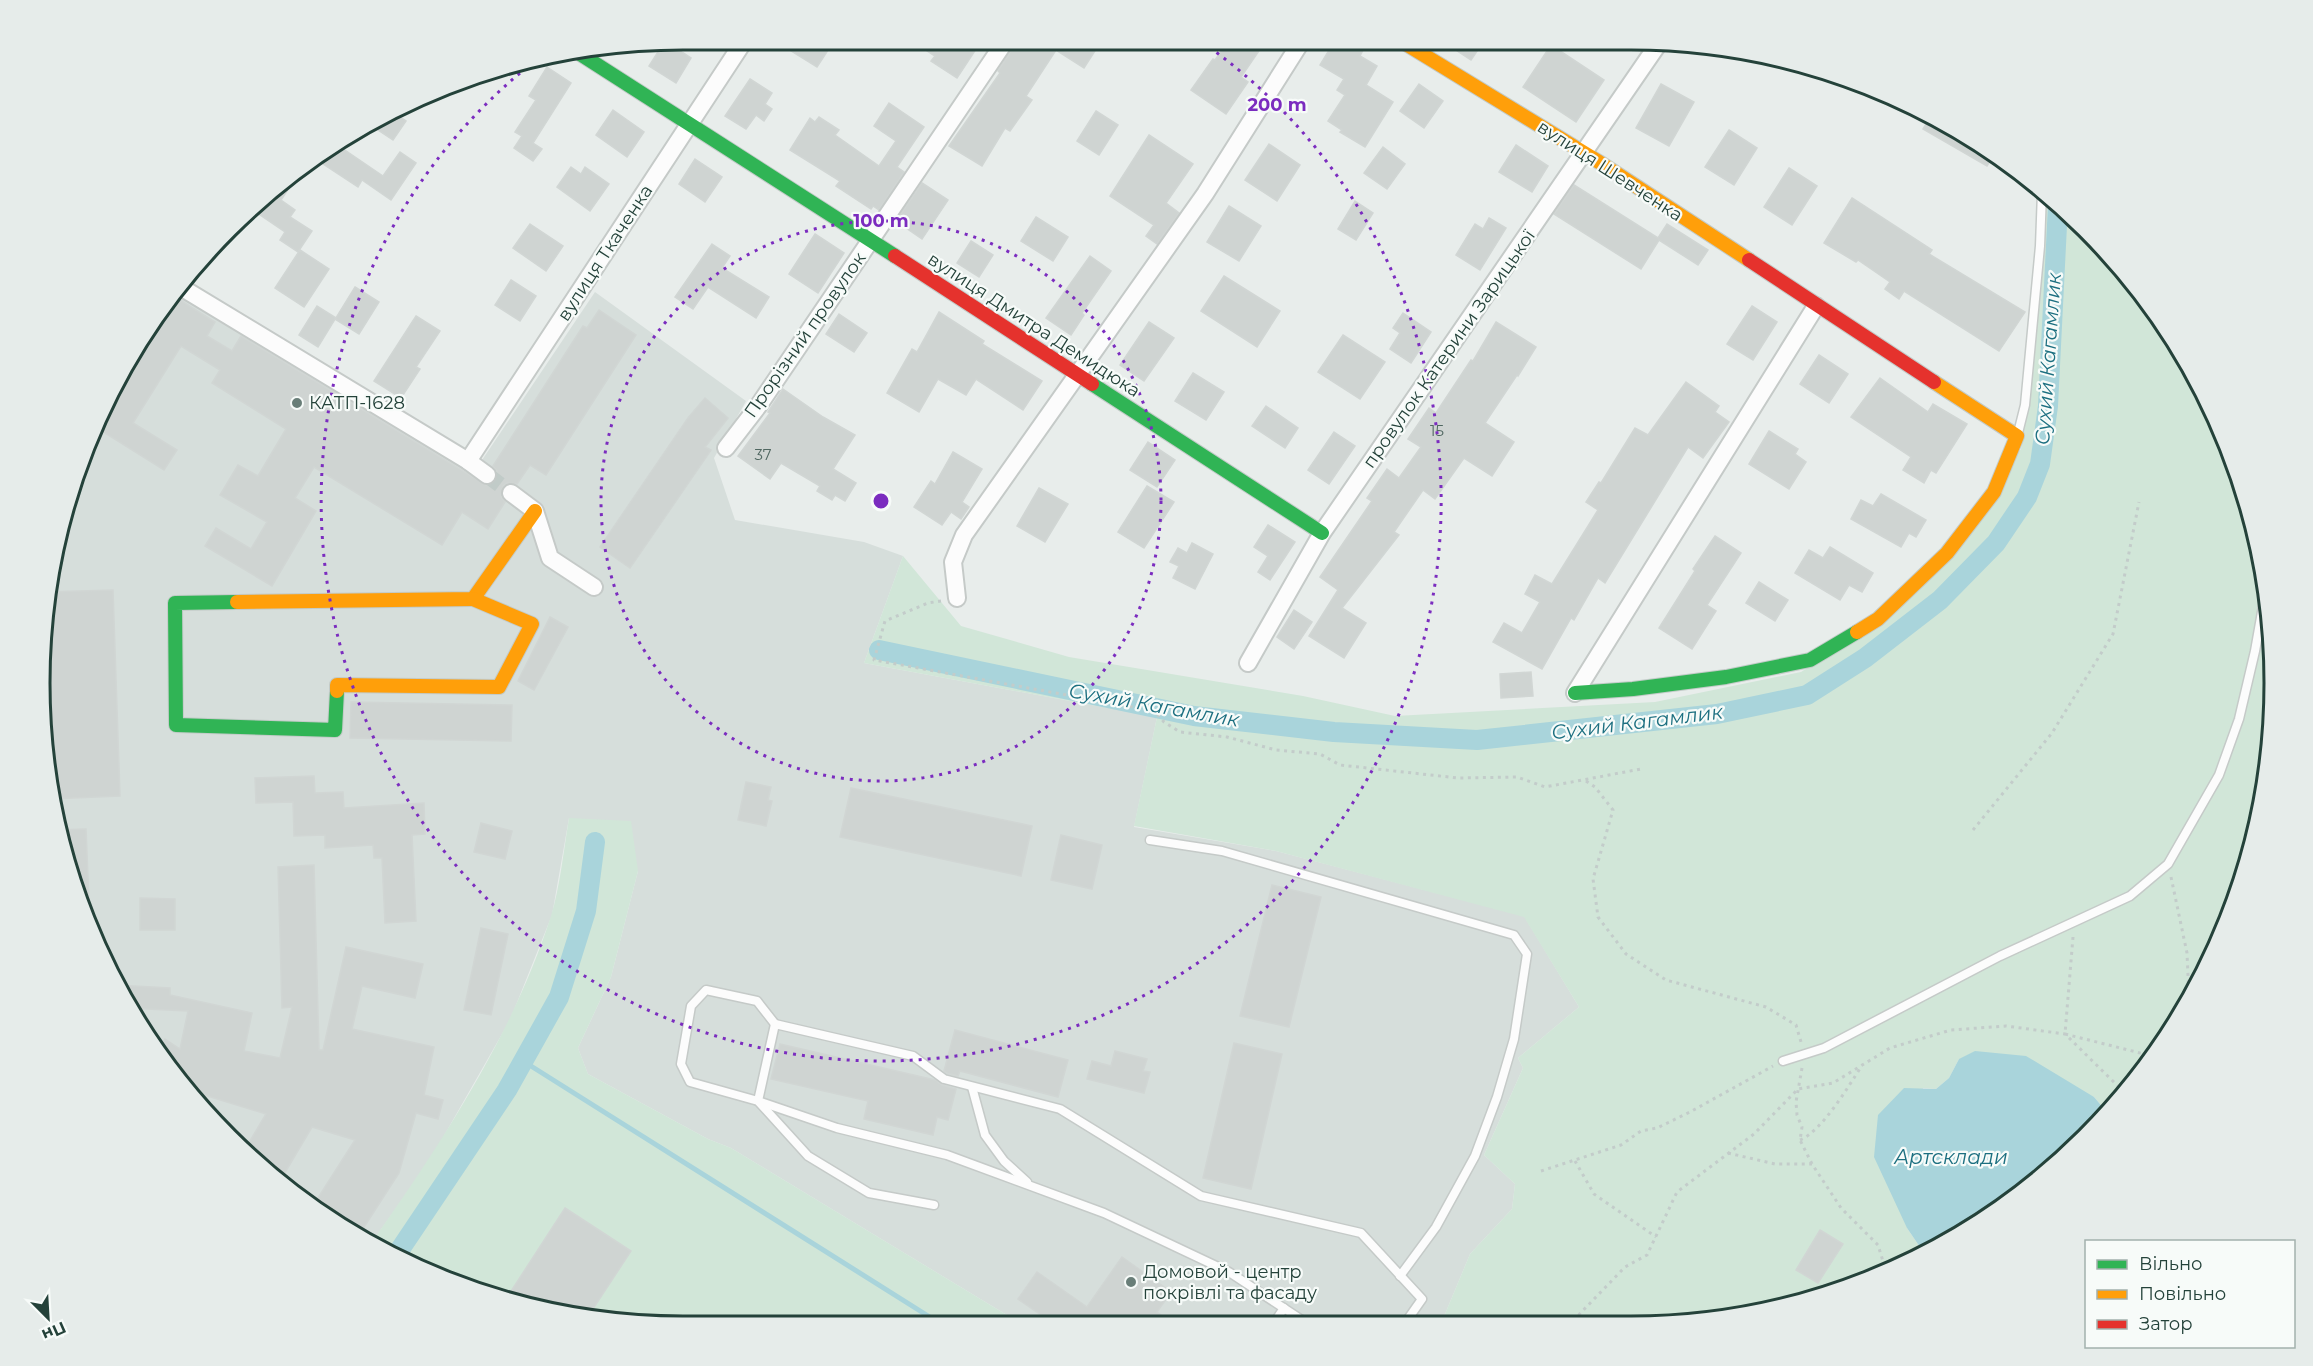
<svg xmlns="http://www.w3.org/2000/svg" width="2313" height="1366" viewBox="0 0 2313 1366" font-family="Montserrat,sans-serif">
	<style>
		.built { fill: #d6dedb }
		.green { fill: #d1e6d8 }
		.water { fill: #a9d4db }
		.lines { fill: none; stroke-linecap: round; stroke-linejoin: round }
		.stream { stroke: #a9d4db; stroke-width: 5 }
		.canal { stroke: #a9d4db; stroke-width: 20 }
		.building { fill: #cfd4d2; stroke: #d1d6d4; stroke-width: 1.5 }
		.street-tunnel { stroke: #c1cbc8; stroke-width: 16; stroke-dasharray: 16 8; stroke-linecap: butt }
		.lane-casing { stroke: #c5cac8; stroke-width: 11 }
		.street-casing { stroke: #c5cac8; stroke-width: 20 }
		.fast-casing { stroke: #c3cbc8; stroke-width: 16 }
		.slow-casing { stroke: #c3cbc8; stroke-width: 16 }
		.jam-casing { stroke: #c3cbc8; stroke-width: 16 }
		.path { stroke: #c3ccca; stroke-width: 3; stroke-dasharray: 3 4.5; stroke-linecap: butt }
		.lane { stroke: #fcfcfc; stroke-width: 8 }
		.street { stroke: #fcfcfc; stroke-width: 16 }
		.fast { stroke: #30b455; stroke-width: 14 }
		.slow { stroke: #ff9f0a; stroke-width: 14 }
		.jam { stroke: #e5322d; stroke-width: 14 }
		.ring { fill: none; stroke: #7b2cbf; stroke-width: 3; stroke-dasharray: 3 6 }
		.poi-dot { fill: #697e78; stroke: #f7fbf9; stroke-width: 2 }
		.labels { text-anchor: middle; stroke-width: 4.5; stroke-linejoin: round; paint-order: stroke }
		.number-label { font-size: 15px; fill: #506761 }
		.street-label { font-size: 18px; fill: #24423a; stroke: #f7fbf9 }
		.poi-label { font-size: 18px; fill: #24423a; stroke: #f7fbf9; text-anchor: start }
		.water-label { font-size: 20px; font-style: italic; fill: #1c6f80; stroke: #f7fbf9 }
		.rim { fill: none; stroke: #24423a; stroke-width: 3 }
		.centre { fill: #7b2cbf; stroke: #f7fbf9; stroke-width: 3 }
		.ring-label { font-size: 18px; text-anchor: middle; font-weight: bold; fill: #7b2cbf; stroke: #f7fbf9; stroke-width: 4.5; stroke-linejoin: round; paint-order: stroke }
	</style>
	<rect width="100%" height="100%" fill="#e8edeb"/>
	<path class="built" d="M176 291 474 472 595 292 746 401 714 458 735 520 864 542 903 556 864 663 1157 717 1134 827 1276 851 1524 916 1579 1007 1518 1058 1523 1068 1484 1155 1515 1184 1512 1209 1470 1254 1440 1326H1025L731 1148 708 1139 588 1074 578 1048 611 977 638 871 569 818 552 915 510 1020 429 1162 372 1242 325 1218 228 1139 172 1075 125 1005 73 890 51 808 39 683 45 599 73 476 148 325Z"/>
	<g class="green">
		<path d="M2038 189 2086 228 2166 325 2225 437 2262 558 2274 683 2262 809 2225 930 2165 1041 2105 1110 2094 1097 1959 1059 1949 1078 1936 1089 1923 1088 1907 1228 1924 1253 1837 1293 1672 1326H1440L1470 1254 1512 1209 1515 1184 1484 1155 1523 1068 1518 1058 1579 1007 1524 917 1276 851 1134 826 1157 717 864 663 903 556 961 626 1069 657 1303 696 1395 716 1655 702 1801 672 1891 615 2021 449 2029 394Z"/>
		<path d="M569 818 631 821 638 871 611 977 578 1048 588 1074 708 1139 731 1148 1025 1326H641L476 1293 372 1242C443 1141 513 1034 551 916 560 887 564 848 569 818Z"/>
	</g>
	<path class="water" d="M1975 1051 2026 1056 2094 1097 2105 1110 2055 1167 1952 1241 1924 1253 1907 1228 1874 1157 1878 1115 1904 1088 1936 1089 1949 1078 1959 1059Z"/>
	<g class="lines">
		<path class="stream" d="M523 1061 944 1326"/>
		<g class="canal">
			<path d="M879 650 1194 716 1334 732 1477 740 1717 714 1807 695 1865 658 1940 600 1996 543 2027 497 2040 464 2048 406 2058 205"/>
			<path d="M397 1254 507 1090 559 997 586 911 595 842"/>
		</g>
	</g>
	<g class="building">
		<path d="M1442 41H1484L1471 60Z"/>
		<path d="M1228 42H1265L1241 77 1248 82 1226 114 1191 90 1213 59 1215 60Z"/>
		<path d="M1334 42H1350L1363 50 1360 56 1377 66 1366 85 1393 102 1365 147 1340 132 1342 130 1328 121 1345 95 1337 90 1344 79 1320 65Z"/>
		<path d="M915 43H980L957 78 931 61 935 56Z"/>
		<path d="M1016 43H1100L1084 68 1056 50 1026 96 1032 100 1010 131 1005 128 982 166 949 146 1000 73 998 71Z"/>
		<path d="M663 44H670L691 58 676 83 649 66Z"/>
		<path d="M780 44H832L817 67Z"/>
		<path d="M1551 45 1604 80 1576 122 1523 87Z"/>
		<path d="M547 67 571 83 533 143 542 149 533 161 514 148 522 136 515 132 536 100 529 96Z"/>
		<path d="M750 79 772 93 765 104 772 109 764 121 756 115 746 129 725 116Z"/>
		<path d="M1419 84 1443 101 1424 128 1400 111Z"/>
		<path d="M1661 84 1694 102 1669 146 1636 128Z"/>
		<path d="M889 103 924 127 897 167 904 172 879 210 873 206 871 209 836 186 840 181 790 150 810 118 815 122 819 117 839 130 835 135 879 166 896 141 874 126Z"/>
		<path d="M390 110 406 121 393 140 369 124Z"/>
		<path d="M613 110 644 132 627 157 596 135Z"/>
		<path d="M1096 111 1118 125 1099 155 1077 141Z"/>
		<path d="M1929 119 1988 148 1995 153 1987 166 1923 129Z"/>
		<path d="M1729 130 1757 148 1734 185 1705 167Z"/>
		<path d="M1149 135 1193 164 1166 203 1179 213 1157 244 1146 236 1154 225 1110 196Z"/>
		<path d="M336 144 383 176 400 152 416 163 391 200 362 180 358 187 314 158Z"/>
		<path d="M1269 144 1300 165 1277 201 1245 180Z"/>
		<path d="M1516 145 1548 166 1532 192 1499 172Z"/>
		<path d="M1383 147 1405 164 1387 189 1364 173Z"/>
		<path d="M695 159 722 177 705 202 679 184Z"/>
		<path d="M299 167 301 170 281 200 295 210 290 217 312 231 298 252 280 240 285 232 250 208Z"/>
		<path d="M571 167 581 174 585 167 609 184 590 211 557 187Z"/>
		<path d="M1789 168 1817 186 1792 225 1764 207Z"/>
		<path d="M922 183 948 200 922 239 896 221Z"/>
		<path d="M1574 185 1658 238 1667 224 1708 250 1698 265 1659 240 1641 269 1554 214Z"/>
		<path d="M1852 198 1932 250 1929 254 2025 312 1999 351 1904 291 1899 299 1885 289 1890 282 1858 260 1856 262 1824 243Z"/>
		<path d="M1355 201 1373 213 1356 240 1338 229Z"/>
		<path d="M1229 206 1261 226 1239 261 1207 242Z"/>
		<path d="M1036 217 1068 237 1053 261 1021 241Z"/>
		<path d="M1489 218 1506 228 1480 270 1456 255 1475 224 1483 229Z"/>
		<path d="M530 224 563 246 546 271 513 248Z"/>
		<path d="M815 234 844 253 818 293 789 274Z"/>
		<path d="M971 241 993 255 979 277 957 263Z"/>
		<path d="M712 244 730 256 722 268 769 297 756 318 708 287 693 309 675 297Z"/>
		<path d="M300 250 329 269 304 307 275 288Z"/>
		<path d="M1090 256 1111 271 1082 313 1084 315 1071 335 1046 318Z"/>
		<path d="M1224 276 1280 311 1257 347 1201 311Z"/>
		<path d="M511 280 536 296 520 321 495 305Z"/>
		<path d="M355 287 379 302 359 334 335 319 318 347 299 335 317 306 336 318Z"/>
		<path d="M172 295 215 322 207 336 232 351 241 336 486 485 496 481 497 471 493 466 583 326 587 328 599 310 636 335 546 475 530 465 517 484 507 483 503 486 501 497 505 502 488 529 462 512 442 545 314 467 295 498 316 511 272 586 205 546 216 528 251 549 267 522 220 495 238 465 258 476 286 429 212 383 220 370 181 346 133 423 177 450 164 470 97 428 141 339 155 316Z"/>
		<path d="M1752 306 1777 322 1753 360 1727 344Z"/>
		<path d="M939 312 984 341 982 344 1042 381 1023 410 976 379 966 395 938 379 919 412 887 393 912 349 917 352Z"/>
		<path d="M1403 313 1431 332 1411 363 1390 349 1400 333 1393 328Z"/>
		<path d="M839 314 867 333 854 352 826 334Z"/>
		<path d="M416 316 440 331 416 367 420 369 401 398 374 381Z"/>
		<path d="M1149 322 1174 338 1144 381 1120 365Z"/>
		<path d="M1496 322 1536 347 1518 376 1517 375 1485 423 1514 442 1492 476 1464 458 1435 499 1423 490 1394 532 1399 535 1342 608 1366 623 1344 658 1309 636 1338 590 1320 577 1372 501 1367 498 1387 469 1399 478 1421 447 1408 439 1429 408 1436 413 1471 360 1473 361Z"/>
		<path d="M1343 335 1385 362 1360 399 1318 372Z"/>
		<path d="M1819 355 1848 374 1829 403 1800 384Z"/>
		<path d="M1193 373 1224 392 1206 420 1175 401Z"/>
		<path d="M1880 378 1928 412 1933 404 1967 424 1936 473 1931 470 1924 483 1903 470 1911 457 1851 417Z"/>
		<path d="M1686 382 1719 406 1715 412 1729 422 1703 458 1688 447 1605 583 1598 578 1574 620 1571 618 1542 669 1493 642 1504 623 1522 633 1540 602 1525 594 1535 575 1552 584 1598 510 1586 502 1599 482 1601 483 1635 428 1648 435Z"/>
		<path d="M783 389 823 417 855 435 833 469 856 483 845 501 835 495 832 500 817 491 820 486 781 463 770 479 738 456 770 413 768 412Z"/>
		<path d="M705 398 728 418 705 447 711 450 630 568 600 547 688 418Z"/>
		<path d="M1266 406 1298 428 1285 448 1252 426Z"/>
		<path d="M1769 431 1798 449 1795 454 1806 462 1789 489 1749 464Z"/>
		<path d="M1334 432 1355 446 1329 484 1308 470Z"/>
		<path d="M1148 442 1175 460 1157 487 1130 470Z"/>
		<path d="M953 452 982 469 962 502 969 507 961 519 951 512 942 525 914 507 931 481 935 484Z"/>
		<path d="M1147 486 1174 502 1144 548 1118 532Z"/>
		<path d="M1039 488 1068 504 1045 542 1017 526Z"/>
		<path d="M1881 494 1926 520 1916 537 1909 533 1901 547 1851 519 1861 500 1873 506Z"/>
		<path d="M1268 525 1295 542 1270 580 1258 572 1268 556 1254 547Z"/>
		<path d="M1715 536 1741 553 1707 605 1716 611 1692 649 1659 628 1695 571 1693 569Z"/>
		<path d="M1192 543 1213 554 1195 589 1173 578 1179 566 1170 562 1178 548 1187 553Z"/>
		<path d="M1830 547 1873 573 1862 592 1849 585 1840 600 1795 573 1809 550 1823 558Z"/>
		<path d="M1759 582 1788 600 1775 621 1746 603Z"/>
		<path d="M113 590 120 796 50 799 39 683 46 592Z"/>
		<path d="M1294 610 1312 622 1294 649 1277 637Z"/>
		<path d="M550 617 568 627 534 690 518 681Z"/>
		<path d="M1531 672 1533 696 1501 698 1500 674Z"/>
		<path d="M351 702 512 705 511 741 350 738Z"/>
		<path d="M314 776 315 793 343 792 344 808 424 803 425 834 412 835 416 921 385 923 382 858H374L373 845 325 848V835L294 836 293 802 256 803 255 778Z"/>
		<path d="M746 782 771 787 768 800 772 801 766 826 738 820Z"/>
		<path d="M851 788 1032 826 1021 876 840 837Z"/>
		<path d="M481 823 512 831 505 859 474 852Z"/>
		<path d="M86 829 90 926H89L73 890 57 830Z"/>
		<path d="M1061 835 1102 845 1092 889 1051 880Z"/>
		<path d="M314 865 319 1050H323L346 947 423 964 415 998 362 986 352 1029 434 1047 424 1095 443 1100 438 1119 416 1113 399 1173 359 1235 325 1218 312 1207 355 1140 312 1127 280 1181 244 1151 266 1114 185 1089 157 1052 165 1039 180 1049 188 1011 127 1008 116 985 170 988V995L252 1013 244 1051 280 1058 292 1007 282 1008 278 867Z"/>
		<path d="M1272 885 1321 897 1289 1027 1240 1016Z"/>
		<path d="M140 898 175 899V930H140Z"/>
		<path d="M481 928 508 934 491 1015 464 1010Z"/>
		<path d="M955 1030 1068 1060 1058 1097 960 1071 958 1076 947 1073 944 1071Z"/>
		<path d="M1234 1043 1282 1054 1251 1189 1203 1178Z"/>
		<path d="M780 1044 935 1080 942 1085 956 1089 948 1120 937 1117 933 1135 864 1119 868 1101 771 1079Z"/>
		<path d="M1115 1051 1147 1059 1143 1071 1150 1072 1144 1093 1087 1079 1092 1061 1111 1066Z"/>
		<path d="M565 1208 631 1251 589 1315 506 1299Z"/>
		<path d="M1820 1230 1843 1244 1818 1283 1796 1270Z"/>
		<path d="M1122 1257 1171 1292 1157 1312 1176 1326H1057L1018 1299 1037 1272 1087 1307Z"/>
	</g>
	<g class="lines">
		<path class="street-tunnel" d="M487 475 511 493"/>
		<defs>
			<g id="lane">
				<path d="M2018 433 2025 405 2040 246 2042 192"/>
				<path d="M1150 840 1222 851 1514 935 1527 954 1514 1039 1497 1097 1475 1156 1436 1227 1400 1276"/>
				<path d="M775 1024 757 1001 706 990 691 1006 681 1064 690 1082 758 1101 808 1156 869 1193 934 1205"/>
				<path d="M1783 1061 1824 1048 2000 956 2130 896 2168 864 2219 775 2239 719 2255 651 2265 595"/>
				<path d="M972 1087 985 1135 1004 1161 1027 1182"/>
				<path d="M1272 1326 1284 1308"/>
				<path d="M1311 1326 1229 1272 1104 1213 947 1155 837 1128 758 1101 775 1024 913 1056 944 1079 1060 1109 1201 1196 1361 1233 1422 1299 1403 1326"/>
			</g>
			<g id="street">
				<path d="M179 286 468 461 487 475"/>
				<path d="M726 448 759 405 1004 43"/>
				<path d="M468 461 742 44"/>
				<path d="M511 493 535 511 550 558 594 587"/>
				<path d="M957 598 953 562 964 535 1205 194 1301 42"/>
				<path d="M1248 663 1322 533 1661 40"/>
				<path d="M1575 693 1816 306"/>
			</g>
			<g id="fast">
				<path d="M574 50 895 256"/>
				<path d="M1092 384 1322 533"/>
				<path d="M237 602 175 603 176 725 335 730 337 691"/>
				<path d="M1575 693 1633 689 1726 677 1810 660 1857 632"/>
			</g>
			<g id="slow">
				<path d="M1401 41 1599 162 1749 260"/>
				<path d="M237 602 473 599 535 511"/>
				<path d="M1857 632 1878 619 1947 553 1994 492 2017 436 1934 382"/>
				<path d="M337 691V685L499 687 532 624 473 599"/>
			</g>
			<g id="jam">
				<path d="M895 256 1092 384"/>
				<path d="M1749 260 1934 382"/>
			</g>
		</defs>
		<use href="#lane" class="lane-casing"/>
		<use href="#street" class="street-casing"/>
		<use href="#fast" class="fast-casing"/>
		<use href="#slow" class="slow-casing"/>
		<use href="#jam" class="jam-casing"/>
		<g class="path">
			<path d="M941 601 928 603 885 621 874 660 1155 711 1164 722 1180 732 1227 737 1276 750 1320 754 1340 765 1458 778 1517 777 1545 787 1641 769"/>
			<path d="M1586 781 1595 787 1613 810 1593 879 1598 917 1626 954 1666 980 1766 1007 1796 1025 1801 1042"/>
			<path d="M1973 830 2052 733 2113 634 2139 502"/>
			<path d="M2171 877 2187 953 2189 997"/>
			<path d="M2073 937 2065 1034 2152 1056"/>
			<path d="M1802 1068 1796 1102 1797 1115 1802 1127 1800 1140 1812 1164 1841 1208 1878 1245 1886 1271"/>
			<path d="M1800 1140C1822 1131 1848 1087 1861 1067"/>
			<path d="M1728 1153 1775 1164H1812"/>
			<path d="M1575 1161 1594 1194 1656 1237"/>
			<path d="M1541 1171 1621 1145 1641 1131 1657 1128 1690 1112 1773 1066"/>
			<path d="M1568 1326 1625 1267 1647 1255 1677 1192 1754 1134 1798 1089 1833 1083 1890 1048 1951 1030 2006 1026 2065 1034 2122 1090"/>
		</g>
		<use href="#lane" class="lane"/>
		<use href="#street" class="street"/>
		<use href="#fast" class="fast"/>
		<use href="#slow" class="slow"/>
		<use href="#jam" class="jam"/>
	</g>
	<g class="ring">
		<circle cx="881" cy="501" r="280"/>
		<path d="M1202 42A560 560 0 1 1 536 60"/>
	</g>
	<g class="poi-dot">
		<circle cx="297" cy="403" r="6"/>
		<circle cx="1131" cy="1282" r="6"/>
	</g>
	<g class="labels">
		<g class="number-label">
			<text x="1437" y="436">15</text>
			<text x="763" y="460">37</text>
		</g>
		<g class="street-label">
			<text transform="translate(1610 171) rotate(33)" y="6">вулиця Шевченка</text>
			<text transform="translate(605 253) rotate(-57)" y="6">вулиця Ткаченка</text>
			<text transform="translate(1034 325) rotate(33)" y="6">вулиця Дмитра Демидюка</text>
			<text transform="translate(805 335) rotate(-55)" y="6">Прорізний провулок</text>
			<text transform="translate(1449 349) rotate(-55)" y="6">провулок Катерини Зарицької</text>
		</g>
		<g class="poi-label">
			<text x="309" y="409">КАТП-1628</text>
			<text x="1143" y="1278">Домовой - центр<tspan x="1143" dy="21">покрівлі та фасаду</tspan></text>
		</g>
		<g class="water-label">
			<text transform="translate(2048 359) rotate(-86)" y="7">Сухий Кагамлик</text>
			<text transform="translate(1154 705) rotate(10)" y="7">Сухий Кагамлик</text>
			<text transform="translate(1637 722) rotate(-7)" y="7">Сухий Кагамлик</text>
			<text x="1951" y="1164">Артсклади</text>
		</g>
	</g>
	<path d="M0 0H2313V1366H0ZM683 50H1631A633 633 0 0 1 2264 683V683A633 633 0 0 1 1631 1316H683A633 633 0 0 1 50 683V683A633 633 0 0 1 683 50Z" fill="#e6ecea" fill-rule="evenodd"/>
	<path class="rim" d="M683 50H1631A633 633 0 0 1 2264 683V683A633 633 0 0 1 1631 1316H683A633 633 0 0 1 50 683V683A633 633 0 0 1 683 50Z"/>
	<circle cx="881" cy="501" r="9" class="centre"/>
	<g class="ring-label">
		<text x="1277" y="111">200 m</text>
		<text x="881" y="227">100 m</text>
	</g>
	<rect x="2085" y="1240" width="210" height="108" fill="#f7fbf9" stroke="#a3b1ad" stroke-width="1.5"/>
	<rect x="2097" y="1260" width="30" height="9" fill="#30b455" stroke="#a3b1ad" stroke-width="1.5"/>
	<text x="2139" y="1270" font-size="18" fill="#24423a">Вільно</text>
	<rect x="2097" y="1290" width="30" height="9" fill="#ff9f0a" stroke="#a3b1ad" stroke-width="1.5"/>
	<text x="2139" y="1300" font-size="18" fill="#24423a">Повільно</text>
	<rect x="2097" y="1320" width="30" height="9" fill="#e5322d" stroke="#a3b1ad" stroke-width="1.5"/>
	<text x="2139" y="1330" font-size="18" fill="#24423a">Затор</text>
	<g transform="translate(48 1318) rotate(156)" stroke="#f7fbf9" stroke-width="4.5" paint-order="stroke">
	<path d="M0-4.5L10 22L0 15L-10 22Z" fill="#24423a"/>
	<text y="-9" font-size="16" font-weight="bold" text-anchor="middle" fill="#24423a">Пн</text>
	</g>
</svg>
